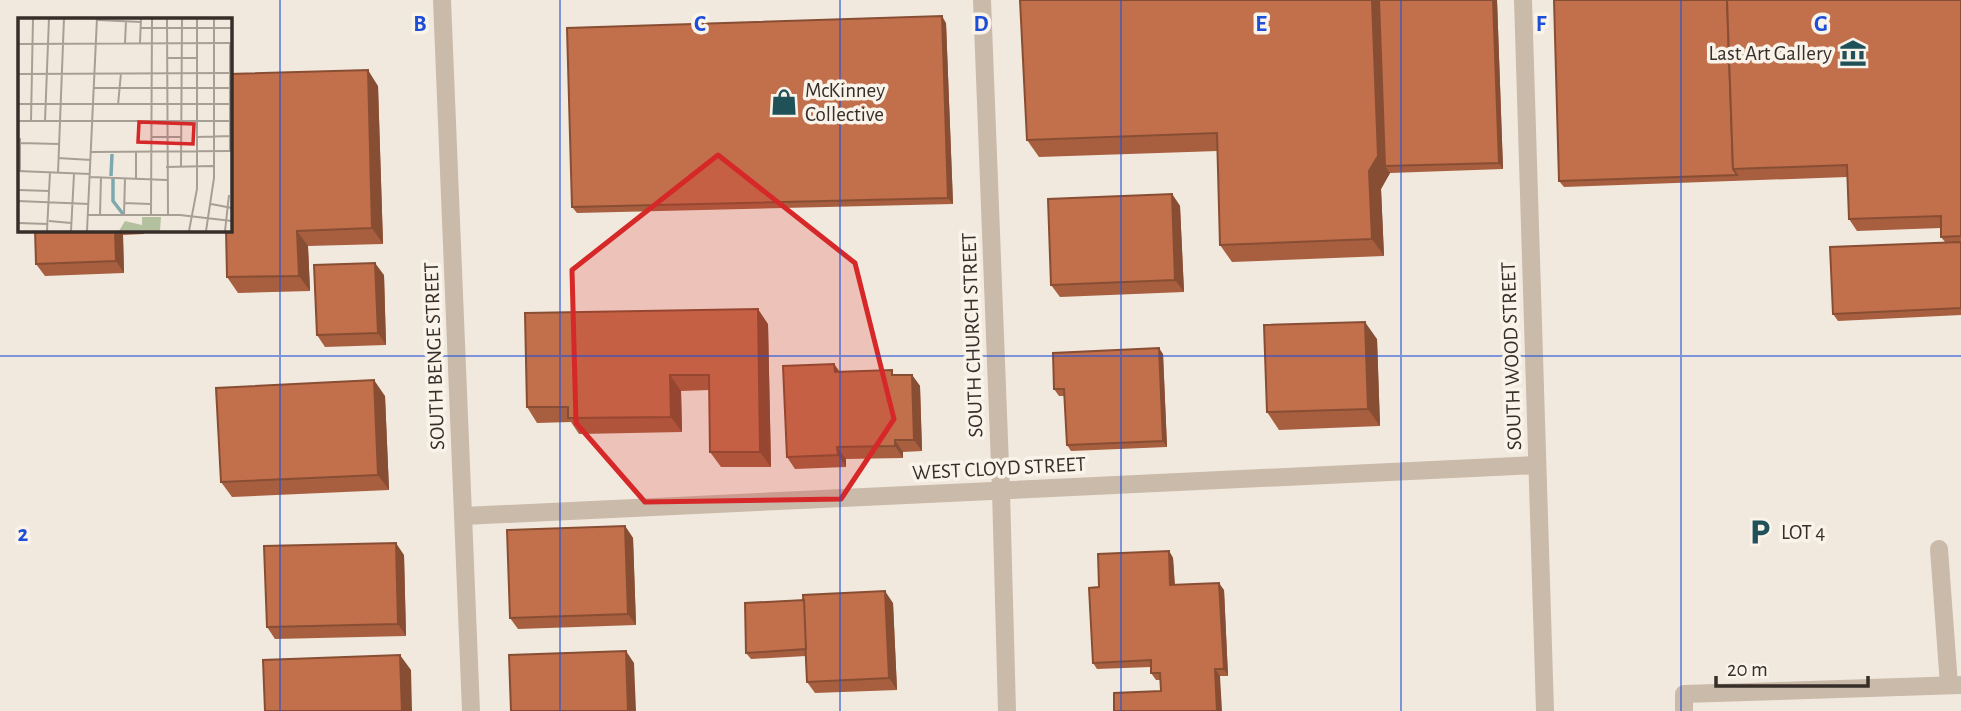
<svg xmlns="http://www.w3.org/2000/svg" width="1961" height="711" viewBox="0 0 1961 711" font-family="'Alegreya Sans',sans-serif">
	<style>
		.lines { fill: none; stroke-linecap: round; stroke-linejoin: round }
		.minor { stroke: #cabaaa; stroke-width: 18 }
		.wall { fill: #a75f40 }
		.shaded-wall { fill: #884e34 }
		.building { fill: #c26f4b; stroke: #884e34; stroke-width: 2 }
		.marked { fill: #d62828; fill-opacity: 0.2; stroke: #d62828; stroke-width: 5; stroke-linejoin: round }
		.grid { fill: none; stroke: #1d4ed8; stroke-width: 2; stroke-opacity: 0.55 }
		.labels { text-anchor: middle; stroke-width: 7; stroke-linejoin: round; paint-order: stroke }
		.poi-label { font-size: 21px; fill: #372e29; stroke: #f9f3ea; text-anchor: start }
		.street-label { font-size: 21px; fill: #372e29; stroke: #f9f3ea }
		.inset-river { fill: none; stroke: #7da9ae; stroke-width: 3.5 }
		.inset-road { fill: none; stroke: #a79e96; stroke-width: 2 }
		.view { fill: #d62828; fill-opacity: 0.15; stroke: #d62828; stroke-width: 3.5 }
		.inset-edge { fill: none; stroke: #372e29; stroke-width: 3.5 }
		.grid-label { font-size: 23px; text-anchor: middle; font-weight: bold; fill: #1d4ed8; stroke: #f9f3ea; stroke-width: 7; stroke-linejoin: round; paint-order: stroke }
	</style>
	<rect width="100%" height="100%" fill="#f2e9de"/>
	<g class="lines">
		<g class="minor">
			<path d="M442 0 471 711"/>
			<path d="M982 0 1001 491 1007 711"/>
			<path d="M1523 0 1545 711"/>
			<path d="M464 516 1537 465"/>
			<path d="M1939 549 1949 685"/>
			<path d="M1684 711V694L1961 685"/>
		</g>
	</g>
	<g class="wall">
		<path d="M1497 0 1503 169 1390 173 1381 189 1384 256 1232 262 1220 245 1218 151 1039 157 1027 140Z"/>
		<path d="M1961 0V315L1838 321 1833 314 1945 242 1941 237V228L1857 231 1849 219 1847 177 1564 187 1559 181Z"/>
		<path d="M946 23 953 204 577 213 572 207Z"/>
		<path d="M378 86 383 244 308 246 310 291 238 293 227 277Z"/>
		<path d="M1172 194 1180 206 1184 292 1060 297 1051 285Z"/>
		<path d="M35 229H144V234L123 235 124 273 45 276 36 264Z"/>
		<path d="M384 275 386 345 325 347 317 335Z"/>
		<path d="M768 324 771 467H721L710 452 709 390 681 391 682 432 579 434 571 422 537 423 527 407Z"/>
		<path d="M1377 339 1380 426 1279 430 1267 412Z"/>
		<path d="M1163 354 1167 447 1071 451 1067 445 1064 396H1059L1054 389Z"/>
		<path d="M840 372 896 375H912L920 386 922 451 903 452V458L846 459V467L795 469 787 457Z"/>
		<path d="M385 396 389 490 232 497 221 482Z"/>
		<path d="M625 526 633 538 636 625 518 629 510 618Z"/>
		<path d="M1169 551 1173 558 1175 585 1224 590 1228 676H1220L1161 691 1160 680H1156L1151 673V667L1097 669 1093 663 1099 587Z"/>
		<path d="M404 555 406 636 275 639 267 627Z"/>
		<path d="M893 603 897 690 815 693 807 682 806 656 751 659 746 653Z"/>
	</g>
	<g class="shaded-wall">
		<path d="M1372 0H1383L1385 166 1390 173 1381 189 1384 256 1372 239 1369 171Z"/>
		<path d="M1493 0H1497L1503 169 1499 163Z"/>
		<path d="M942 16 946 23 953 204 948 198Z"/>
		<path d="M368 70 378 86 383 244 372 228Z"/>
		<path d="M1172 194 1180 206 1184 292 1175 280Z"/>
		<path d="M115 229H119L123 235 124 273 116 261Z"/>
		<path d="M297 231 308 246 310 291 299 276Z"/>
		<path d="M375 263 384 275 386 345 378 333Z"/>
		<path d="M758 309 768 324 771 467 760 452Z"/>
		<path d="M1365 322 1377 339 1380 426 1368 409Z"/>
		<path d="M1159 348 1163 354 1167 447 1163 441Z"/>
		<path d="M834 364 843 376 835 372Z"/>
		<path d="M670 375 681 391 682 432 671 417Z"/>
		<path d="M912 375 920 386 922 451 914 440Z"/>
		<path d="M374 380 385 396 389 490 378 475Z"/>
		<path d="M895 440 903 452V458L895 446Z"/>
		<path d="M837 447 846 459V467L838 455Z"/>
		<path d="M625 526 633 538 636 625 628 614Z"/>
		<path d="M396 543 404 555 406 636 398 624Z"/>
		<path d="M1169 551 1173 558 1175 591 1170 585Z"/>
		<path d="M1219 583 1224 590 1228 676 1224 669Z"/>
		<path d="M885 591 893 603 897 690 889 678Z"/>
		<path d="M626 651 634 663 636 711H628Z"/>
		<path d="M400 655 411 670 412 711H402Z"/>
		<path d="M1215 669 1220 676 1222 711H1217Z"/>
	</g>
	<g class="building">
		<path d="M1020 0H1372L1378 156 1369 171 1372 239 1220 245 1217 133 1027 140Z"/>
		<path d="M1379 0H1493L1499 163 1385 166Z"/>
		<path d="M1554 0H1727L1733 169 1737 175 1559 181Z"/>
		<path d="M1727 0H1961V236L1941 237V216L1849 219 1847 165 1733 169Z"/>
		<path d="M942 16 948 198 572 207 567 28Z"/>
		<path d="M368 70 372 228 297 231 299 276 227 277 226 229H229V74Z"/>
		<path d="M1172 194 1175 280 1051 285 1048 199Z"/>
		<path d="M35 229H115L116 261 36 264Z"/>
		<path d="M1961 242V308L1833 314 1830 247Z"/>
		<path d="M375 263 378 333 317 335 314 265Z"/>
		<path d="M758 309 760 452H710L709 375H670L671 417 568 418V407H527L525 313Z"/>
		<path d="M1365 322 1368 409 1267 412 1264 325Z"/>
		<path d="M1159 348 1163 441 1067 445 1064 389H1054L1053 353Z"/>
		<path d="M834 364 835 372 892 370V375H912L914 440H895V446L837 447 838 455 787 457 783 366Z"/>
		<path d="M374 380 378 475 221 482 216 388Z"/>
		<path d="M625 526 628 614 510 618 507 530Z"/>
		<path d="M396 543 398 624 267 627 264 546Z"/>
		<path d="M1169 551 1170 585 1219 583 1224 669H1215L1217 711H1114V693L1161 691 1160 673H1151V660L1093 663 1089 588 1099 587 1098 554Z"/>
		<path d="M885 591 889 678 807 682 803 595Z"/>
		<path d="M804 600 806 649 746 653 745 603Z"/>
		<path d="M626 651 628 711H511L509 655Z"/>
		<path d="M400 655 402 711H265L263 660Z"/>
	</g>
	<path class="marked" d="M718 155 855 263 894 419 841 499 645 502 576 423 572 270Z"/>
	<path class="grid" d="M280 0V711M560 0V711M840 0V711M1121 0V711M1401 0V711M1681 0V711M0 356H1961"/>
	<defs>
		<symbol id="museum-bare" viewBox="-9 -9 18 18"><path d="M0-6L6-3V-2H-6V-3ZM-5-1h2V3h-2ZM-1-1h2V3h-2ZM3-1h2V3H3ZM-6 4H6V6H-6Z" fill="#205158" stroke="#f9f3ea" stroke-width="2.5" paint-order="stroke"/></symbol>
		<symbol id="shop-bare" viewBox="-9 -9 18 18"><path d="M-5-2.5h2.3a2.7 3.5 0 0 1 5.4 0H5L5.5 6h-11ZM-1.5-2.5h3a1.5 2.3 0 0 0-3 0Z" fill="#205158" stroke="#f9f3ea" stroke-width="2.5" paint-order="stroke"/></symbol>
		<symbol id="parking-bare" viewBox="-9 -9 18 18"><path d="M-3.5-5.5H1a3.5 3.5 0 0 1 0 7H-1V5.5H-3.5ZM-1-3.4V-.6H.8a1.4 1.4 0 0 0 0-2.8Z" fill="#205158" stroke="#f9f3ea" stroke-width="2.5" paint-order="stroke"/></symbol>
	</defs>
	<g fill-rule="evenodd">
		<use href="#museum-bare" x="1834" y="34" width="38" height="38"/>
		<use href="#shop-bare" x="765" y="83" width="38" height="38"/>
		<use href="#parking-bare" x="1741" y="513" width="38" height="38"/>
	</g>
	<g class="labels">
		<g class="poi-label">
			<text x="1832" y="60" text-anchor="end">Last Art Gallery</text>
			<text x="805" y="97">McKinney<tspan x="805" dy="24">Collective</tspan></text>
			<text x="1781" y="539">LOT 4</text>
		</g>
		<g class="street-label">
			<text transform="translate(972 335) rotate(-92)" y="7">SOUTH CHURCH STREET</text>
			<text transform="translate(434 356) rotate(-92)" y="7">SOUTH BENGE STREET</text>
			<text transform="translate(1511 356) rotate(-92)" y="7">SOUTH WOOD STREET</text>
			<text transform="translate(999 468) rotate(-3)" y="7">WEST CLOYD STREET</text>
		</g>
	</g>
	<g transform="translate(18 18)">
		<rect width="214" height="214" fill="#f2e9de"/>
		<path d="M124 199H143L142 213H101L107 203 124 207Z" fill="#b3c19e"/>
		<path class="inset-river" d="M93 158 94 136M95 161V183L105 196"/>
		<path class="inset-road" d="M149 0 150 198M80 2 123 4M123 10H214M107 25 108 3M122 25 123 0M212 25V133M0 26 214 25M149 40H179M0 56 214 55M76 70H214M0 86H214M100 87 103 55M0 103H214M13 103 15 0M27 103 31 0M134 119H164M179 119 212 118M2 120V154M2 125 41 126M73 134 214 133M118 134V160M40 140 73 142M148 149 195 148M163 149 164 0M0 153 72 156M40 155 46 0M72 159 149 162M0 172 32 173M0 183 71 186M106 185 132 186M193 186 214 190M70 197H162L214 203M82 197 83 159M106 197 107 160M133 198 134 0M31 203 53 205M0 205 30 206M29 213 32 154M53 213 56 156M69 213 79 0M171 213 179 171V0M188 213 196 160V0M207 213 211 177"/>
		<path class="view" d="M121 104 176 106 175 126 120 124Z"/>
		<rect width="214" height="214" class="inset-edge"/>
	</g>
	<g class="grid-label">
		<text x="420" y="31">B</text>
		<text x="700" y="31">C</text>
		<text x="981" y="31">D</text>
		<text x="1261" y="31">E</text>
		<text x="1541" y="31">F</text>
		<text x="1821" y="31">G</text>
		<text x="23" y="541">2</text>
	</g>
	<path d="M1716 676v10h152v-10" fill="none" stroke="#372e29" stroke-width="3.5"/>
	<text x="1727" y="676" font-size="21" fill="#372e29" stroke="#f9f3ea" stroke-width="5" paint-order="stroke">20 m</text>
</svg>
